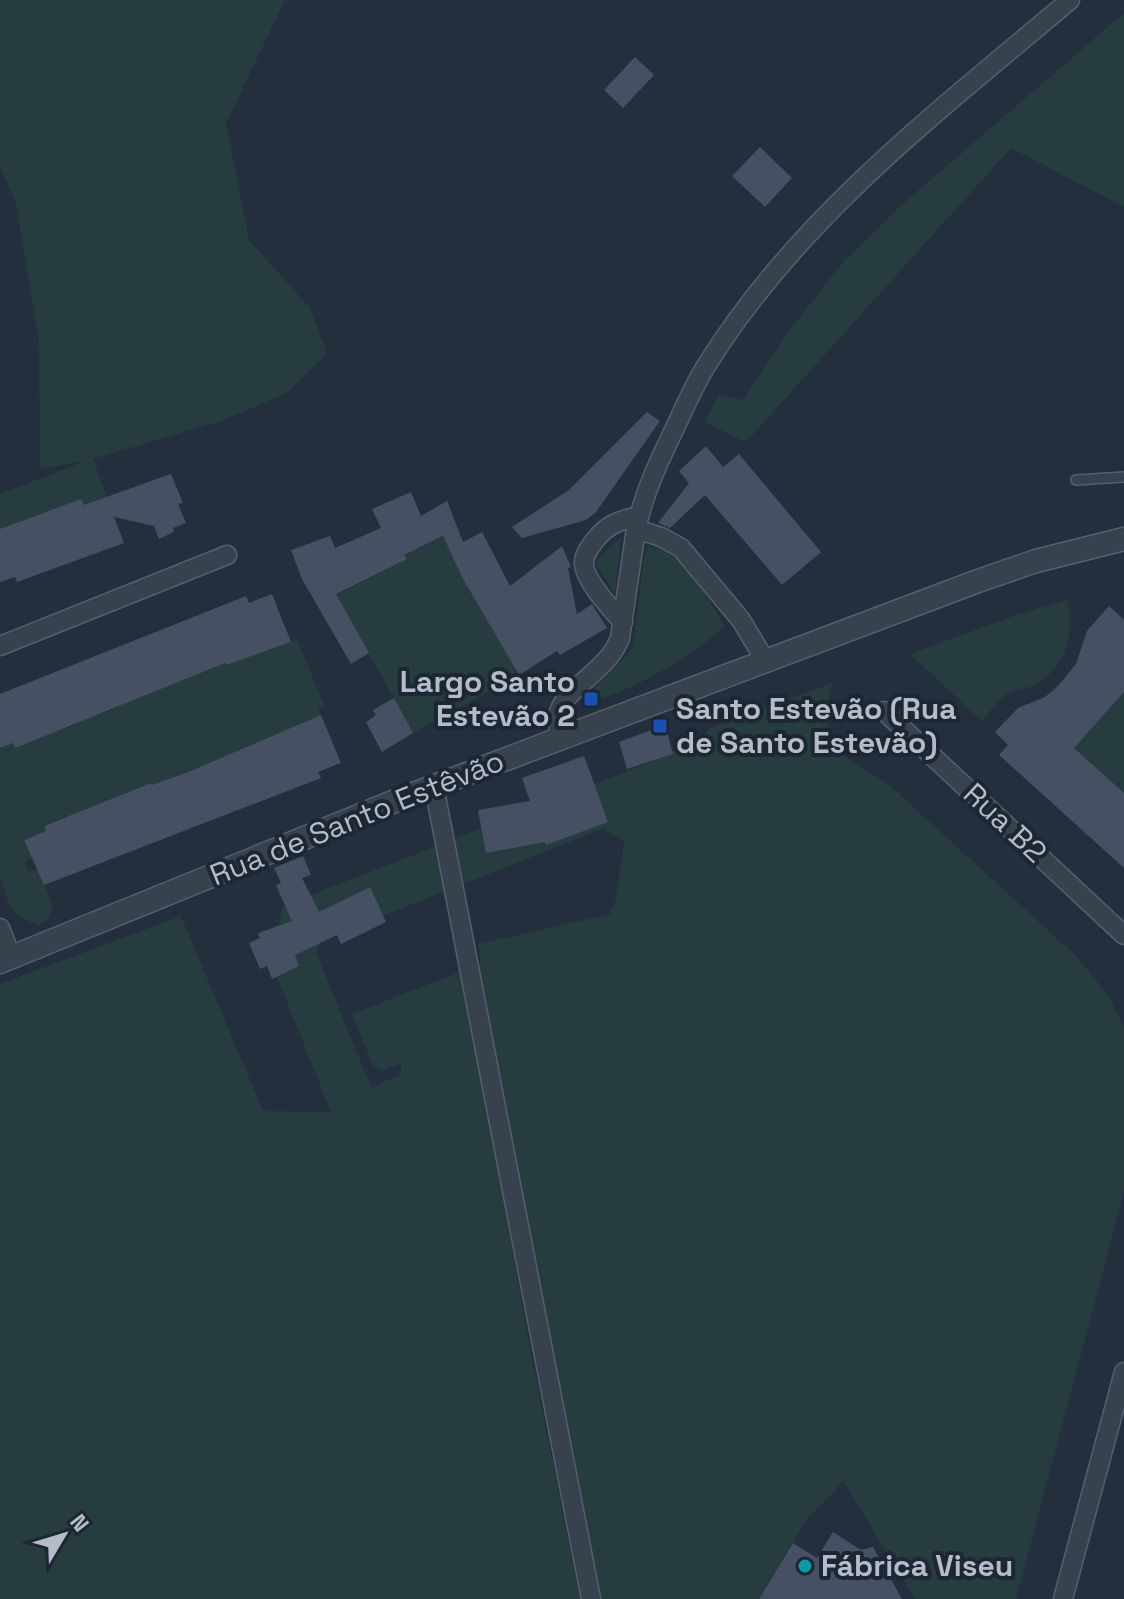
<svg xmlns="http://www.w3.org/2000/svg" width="1124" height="1599" viewBox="0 0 1124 1599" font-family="'Space Grotesk',sans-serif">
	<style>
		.green { fill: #263c3f; fill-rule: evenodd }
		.building { fill: #455162 }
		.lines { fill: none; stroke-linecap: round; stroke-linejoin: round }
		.service-casing { stroke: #565f6c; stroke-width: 12 }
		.minor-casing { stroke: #565f6c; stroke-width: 21 }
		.tertiary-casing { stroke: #565f6c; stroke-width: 25 }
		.service { stroke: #38414e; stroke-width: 9 }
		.minor { stroke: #38414e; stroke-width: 18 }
		.tertiary { stroke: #38414e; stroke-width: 22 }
		.transit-dot { fill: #1a4fb4; stroke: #1d2633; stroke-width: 3 }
		.culture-dot { fill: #0f9aa8; stroke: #1d2633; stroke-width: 3 }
		.labels { text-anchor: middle; stroke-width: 8; stroke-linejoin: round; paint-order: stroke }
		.poi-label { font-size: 30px; font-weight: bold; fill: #b4bcc9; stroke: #1d2633; text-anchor: start }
		.street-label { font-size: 30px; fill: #b4bcc9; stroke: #1d2633 }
	</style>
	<rect width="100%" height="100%" fill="#242f3e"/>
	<g class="green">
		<path d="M0 0H285L226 123 249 240 310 308 327 354 287 393 221 421 93 459 107 497 84 505 81 499 61 507 41 520 39 514 18 522 0 536V494L86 461 40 469 39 340 16 203 0 166Z"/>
		<path d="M1124 13V207L1011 148 746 442 704 422 719 395 743 400 789 331 842 263 897 209Z"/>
		<path d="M444 537 463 579 519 675 413 733 336 595 406 559 404 555Z"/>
		<path d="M621 538 615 595 595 562Z"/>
		<path d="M649 546C686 554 707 597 725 627 686 658 641 687 593 701L588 695 629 653 633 646 644 557Z"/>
		<path d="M1067 600C1075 635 1067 668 1032 686 1025 689 1015 689 1008 693 999 698 989 713 982 721L910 654 1019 614Z"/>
		<path d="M297 639 324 705 318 708 321 715 299 724 302 731 196 775 193 769 172 777 173 782 154 790 150 783 89 808 69 823 66 816 44 825 46 831 24 840 32 858 25 861 29 872 38 869 53 906 47 921 38 925 19 917 9 904 0 878V748L13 743 15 748 54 724 58 731 76 724 74 719 98 708 101 714 119 707 117 701 183 680 224 659 226 665 265 643 268 651Z"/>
		<path d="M832 683C816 745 839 754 887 783L1075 955 1108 995 1124 1028V1192L1016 1599H915L843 1480 832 1495 810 1515 758 1599H597L500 1069 482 1077 527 1333 580 1599H0V984L181 916 263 1111 331 1112 265 947 279 926 283 906 656 760 660 756 702 740 709 729ZM602 829 624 841 616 899 610 914 478 944 481 964 352 1014 373 1065 382 1071 401 1064V1075L371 1087 316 952 322 940Z"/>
		<path d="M1124 692V793L1074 748Z"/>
	</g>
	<g class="building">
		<path d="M635 57 654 75 623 108 604 90Z"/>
		<path d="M760 147 792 178 765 207 732 176Z"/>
		<path d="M647 412 660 421 596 512 586 520 522 538 512 527 569 490Z"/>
		<path d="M706 446 723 467 739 454 821 552 782 585 705 495 670 528 658 523 689 483 679 471Z"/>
		<path d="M171 474 183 503 178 504 186 523 173 528 174 532 159 539 154 526 114 517 124 543 17 582 15 577 0 582V529L81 499 84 505Z"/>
		<path d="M411 492 421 516 447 501 463 542 482 532 510 586 562 546 571 567 568 568 577 614 592 604 607 628 560 655 557 651 519 675 463 579 443 536 404 555 407 559 336 594 369 653 351 664 302 579 291 550 330 536 335 548 381 528 372 509Z"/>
		<path d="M272 594 291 642 226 665 225 663 15 748 13 743 0 748V694L246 596 249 603Z"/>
		<path d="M1109 606 1124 620V692L1074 748 1124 793V868L999 755 1008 745 995 732 1018 708 1045 697 1057 687 1076 664 1087 631Z"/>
		<path d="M394 698 413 733 382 752 366 722 376 715 373 710Z"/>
		<path d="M321 715 341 763 318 772 321 778 44 885 24 840 46 831 44 826 151 783 152 785 193 770Z"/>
		<path d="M665 725 673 754 627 769 619 742Z"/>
		<path d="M584 756 608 822 546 845 545 842 486 853 478 810 530 801 522 778Z"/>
		<path d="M303 856 311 875 302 878 319 912 370 887 386 922 341 944 337 935 295 955 299 966 272 979 267 966 260 969 249 943 260 938 258 933 292 921 276 885 281 883 274 868Z"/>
		<path d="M833 1532 861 1550 873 1547 902 1599H759L793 1543 817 1558Z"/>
	</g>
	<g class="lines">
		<defs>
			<path id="service" d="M1076 480 1124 477"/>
			<g id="minor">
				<path d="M636 529C645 490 658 463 675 428 685 406 695 383 708 363 800 216 939 111 1070 0"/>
				<path d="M623 622C612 610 584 580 584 563 584 554 590 547 595 540 608 524 620 520 639 516"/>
				<path d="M0 646 227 555"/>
				<path d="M884 711 1124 935"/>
				<path d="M559 738C559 731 557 719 559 712 566 687 608 671 620 638L636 529 661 537 681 548 741 620 766 662"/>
				<path d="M434 786 591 1599"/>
				<path d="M0 928 11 957"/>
				<path d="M1063 1599 1124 1372"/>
			</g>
			<path id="tertiary" d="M0 962 400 799 978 581 1036 561 1124 539"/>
		</defs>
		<use href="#service" class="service-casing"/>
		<use href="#minor" class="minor-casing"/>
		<use href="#tertiary" class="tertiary-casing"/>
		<use href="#service" class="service"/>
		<use href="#minor" class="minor"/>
		<use href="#tertiary" class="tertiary"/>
	</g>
	<g class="transit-dot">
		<rect x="583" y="691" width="16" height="16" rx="4"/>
		<rect x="652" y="718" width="16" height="16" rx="4"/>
	</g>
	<circle class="culture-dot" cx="805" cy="1566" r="8"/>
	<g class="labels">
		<g class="poi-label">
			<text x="575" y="692" text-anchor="end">Largo Santo<tspan x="575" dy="34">Estevão 2</tspan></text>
			<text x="676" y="719">Santo Estevão (Rua<tspan x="676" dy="34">de Santo Estevão)</tspan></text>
			<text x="821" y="1576">Fábrica Viseu</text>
		</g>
		<g class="street-label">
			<text transform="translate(357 818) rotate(-22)" y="10">Rua de Santo Estêvão</text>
			<text transform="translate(1005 823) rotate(43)" y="10">Rua B2</text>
		</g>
	</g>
	<g transform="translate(64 1535) rotate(52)" stroke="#1d2633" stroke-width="6" paint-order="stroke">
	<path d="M0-6L14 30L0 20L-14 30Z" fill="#b4bcc9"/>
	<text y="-12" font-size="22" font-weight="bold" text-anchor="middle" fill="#b4bcc9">N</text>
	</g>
</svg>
